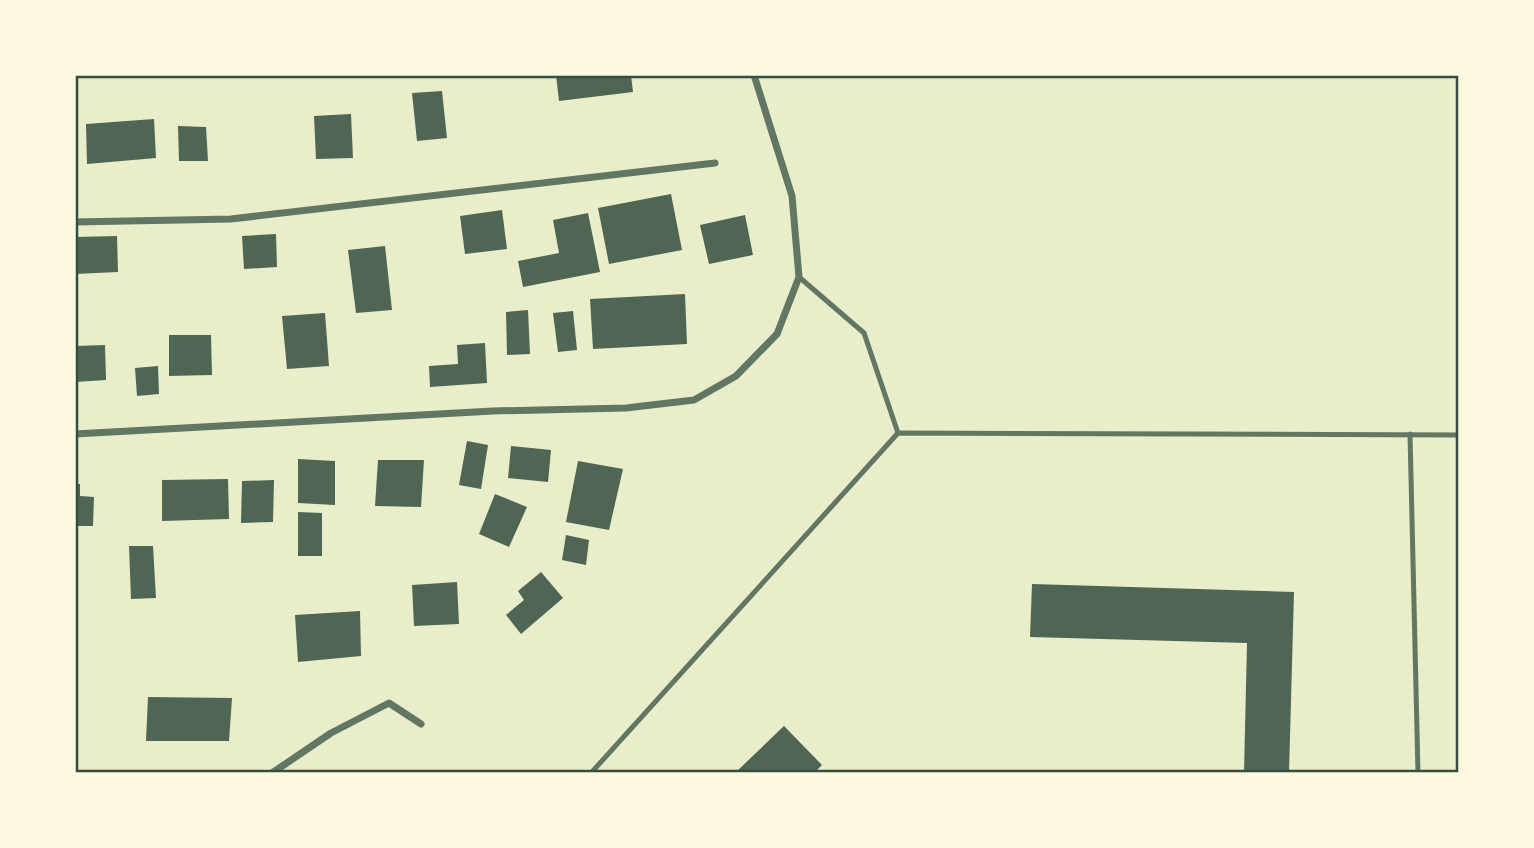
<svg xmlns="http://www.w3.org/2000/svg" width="1534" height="848" viewBox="0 0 1534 848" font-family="Inter,sans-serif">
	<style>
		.building { fill: #4f6655 }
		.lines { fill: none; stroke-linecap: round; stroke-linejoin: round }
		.service { stroke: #617663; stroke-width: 5 }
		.minor { stroke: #617663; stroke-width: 7 }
		.neatline { fill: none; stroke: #344e41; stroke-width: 2.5 }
	</style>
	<rect width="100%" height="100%" fill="#e9edc9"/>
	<g class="building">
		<path d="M556 75H631L633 92 559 101Z"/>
		<path d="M442 91 447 138 417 141 412 93Z"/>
		<path d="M351 114 353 158 316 159 314 116Z"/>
		<path d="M154 119 156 158 87 164 86 124Z"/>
		<path d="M178 126 206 127 208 161H179Z"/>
		<path d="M671 194 682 250 609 264 598 208Z"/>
		<path d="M502 210 507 249 465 254 460 216Z"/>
		<path d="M588 213 600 272 523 287 518 261 559 253 553 220Z"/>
		<path d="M745 215 753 255 709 264 700 225Z"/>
		<path d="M276 234 277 267 244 269 242 236Z"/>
		<path d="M117 236 118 272 75 274V237Z"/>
		<path d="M385 246 392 310 356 313 348 250Z"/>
		<path d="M685 294 687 344 593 349 590 299Z"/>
		<path d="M528 310 530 354 507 355 506 312Z"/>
		<path d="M573 311 577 350 558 352 553 313Z"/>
		<path d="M325 313 329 366 287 369 282 316Z"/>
		<path d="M169 335H211L212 375 169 376Z"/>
		<path d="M485 343 487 383 430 387 429 366 458 364 457 345Z"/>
		<path d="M105 345 106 380 75 382V346Z"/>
		<path d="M158 366 159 394 137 396 135 368Z"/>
		<path d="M467 441 488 445 481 489 459 485Z"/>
		<path d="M511 446 551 450 548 482 508 478Z"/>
		<path d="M298 459 335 461V505L298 503Z"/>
		<path d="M378 460H424L421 507 375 506Z"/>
		<path d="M578 461 623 469 609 530 566 522Z"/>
		<path d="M228 479 229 519 162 521V480Z"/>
		<path d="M274 480 273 522 241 523 242 481Z"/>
		<path d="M75 484H80V496L94 497 93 526H75Z"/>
		<path d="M495 494 527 507 509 547 479 534Z"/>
		<path d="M298 512 322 513V556H298Z"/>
		<path d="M566 535 589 540 586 565 562 560Z"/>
		<path d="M129 546H153L156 598 131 599Z"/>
		<path d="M541 572 563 598 521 634 506 615 524 600 518 591Z"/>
		<path d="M457 582 459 624 414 626 412 585Z"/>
		<path d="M1032 584 1294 592 1289 773H1244L1247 643 1030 637Z"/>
		<path d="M360 611 361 656 298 662 295 615Z"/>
		<path d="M148 697 232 698 229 741H146Z"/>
		<path d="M784 726 822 765 814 773H735Z"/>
	</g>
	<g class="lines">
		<g class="service">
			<path d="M799 277 864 333 898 433"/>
			<path d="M1410 434 1418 773"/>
			<path d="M591 773 898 433 1459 435"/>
		</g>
		<g class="minor">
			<path d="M75 222 231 219 715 163"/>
			<path d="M75 434 493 411 626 408 694 400 736 376 777 334 799 277 792 196 754 75"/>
			<path d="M272 773 331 733 389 703 421 724"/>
		</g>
	</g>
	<rect width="1534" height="848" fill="none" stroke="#fefae0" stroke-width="154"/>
	<rect x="77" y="77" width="1380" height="694" class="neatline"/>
</svg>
